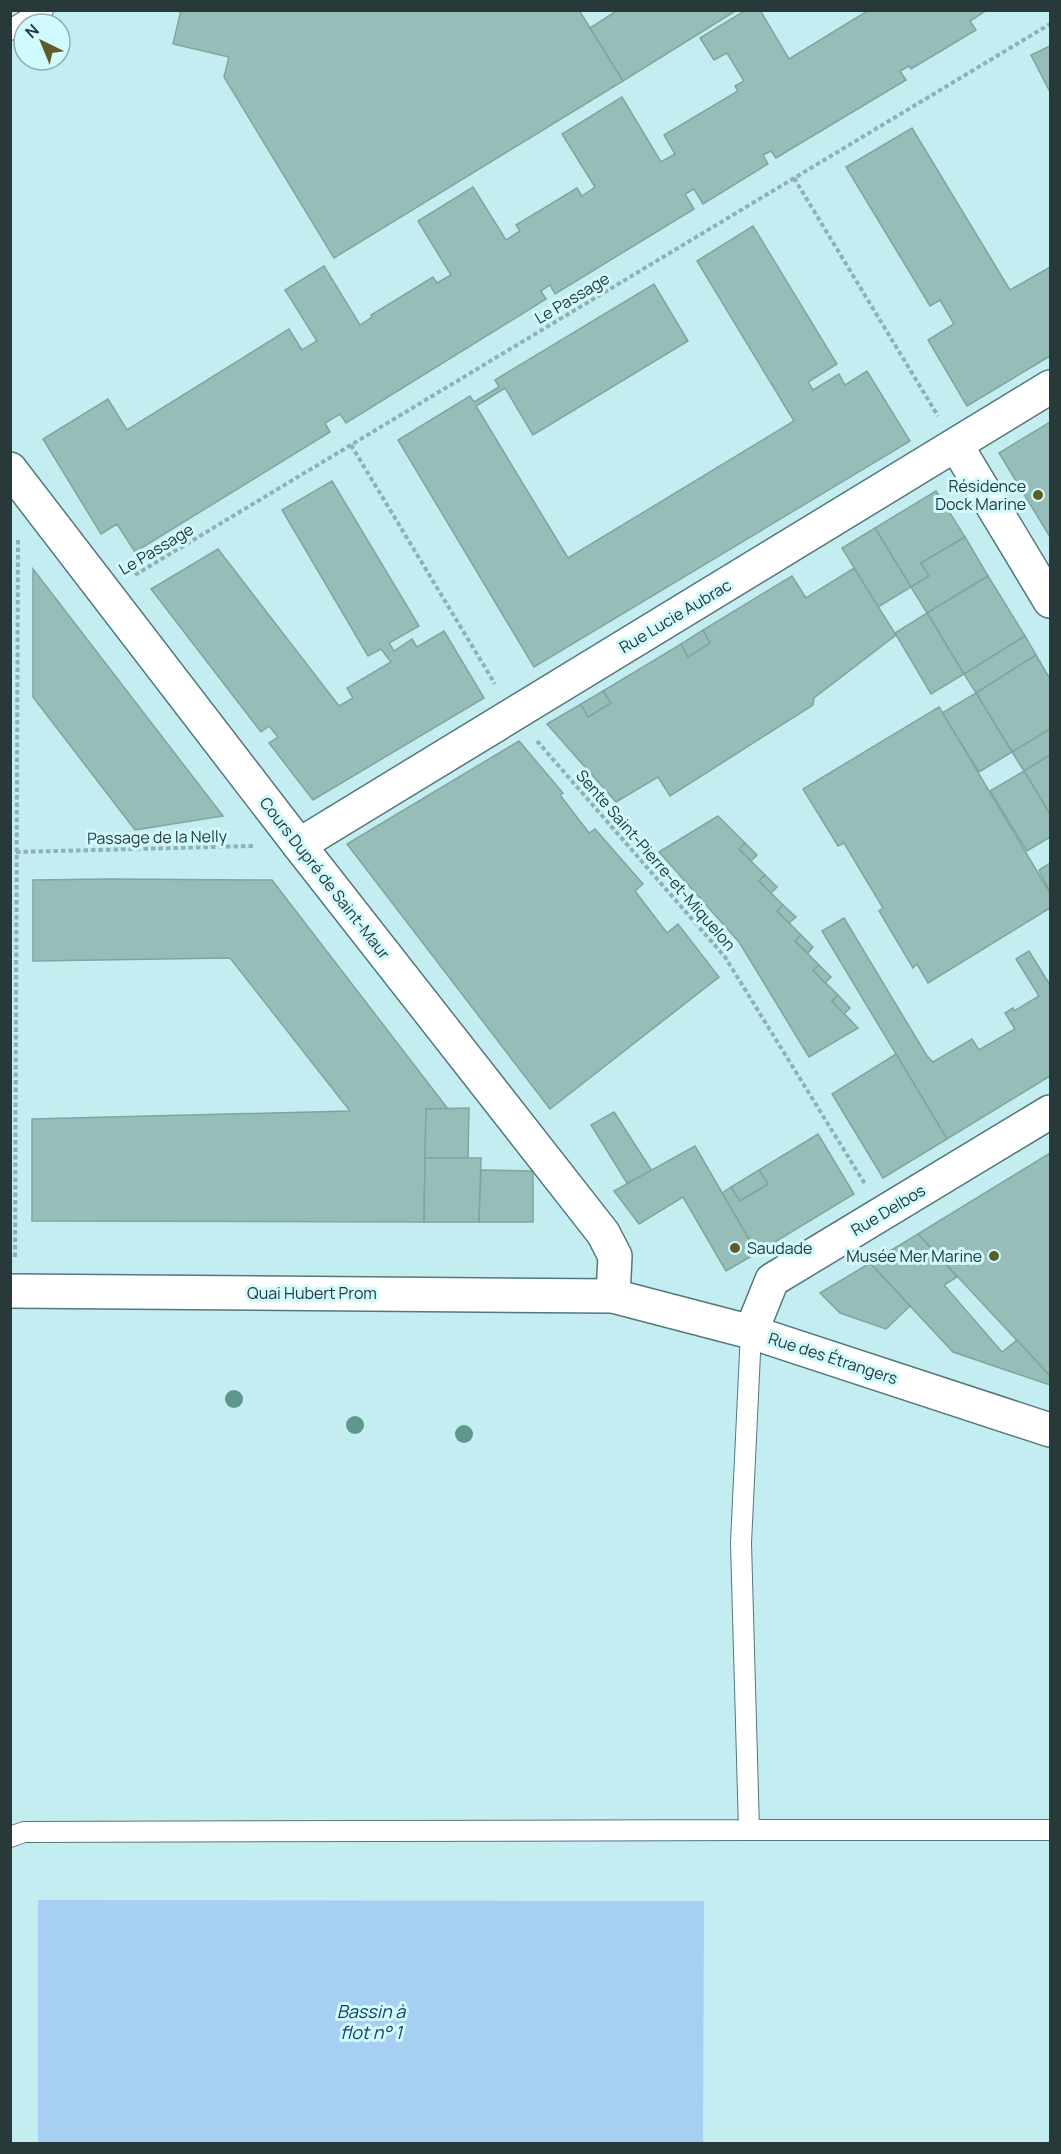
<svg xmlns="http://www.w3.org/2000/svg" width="1061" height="2154" viewBox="0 0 1061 2154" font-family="Manrope,sans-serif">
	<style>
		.water { fill: #a6cff2 }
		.building { fill: #96bdb7; stroke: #7fa59f; stroke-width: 1.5 }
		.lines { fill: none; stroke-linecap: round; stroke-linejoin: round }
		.service-casing { stroke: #52787c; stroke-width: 22 }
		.minor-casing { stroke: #52787c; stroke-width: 36 }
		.path { stroke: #90b1b4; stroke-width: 4; stroke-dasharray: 4.5 3; stroke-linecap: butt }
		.service { stroke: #fff; stroke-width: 20 }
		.minor { stroke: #fff; stroke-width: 33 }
		.tree { fill: #5e978c }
		.poi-dot { fill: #5f5c28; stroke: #d1fafe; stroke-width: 2 }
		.labels { text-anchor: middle; stroke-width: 6; stroke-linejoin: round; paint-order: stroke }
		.street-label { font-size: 16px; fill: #28393a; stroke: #d1fafe }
		.poi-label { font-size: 16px; fill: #28393a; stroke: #d1fafe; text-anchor: end }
		.water-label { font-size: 18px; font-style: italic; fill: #0d3d5f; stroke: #d1fafe }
	</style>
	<rect width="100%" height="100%" fill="#c4edf1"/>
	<path class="water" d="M38 1900 704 1901 703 2143H38Z"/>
	<g class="building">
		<path d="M181 10H579L623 81 334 258 224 77 229 57 173 44Z"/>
		<path d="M618 10H737L623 81 590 28Z"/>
		<path d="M746 10H760L789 59 869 10H987L970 21 976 30 911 69 909 66 900 71 906 80 776 158 771 151 763 155 768 164 703 204 694 189 685 194 694 209 555 294 550 285 541 291 546 299 346 423 340 414 325 423 330 432 135 552 117 524 101 534 43 439 108 399 127 430 289 329 302 350 317 341 285 290 324 266 360 325 372 317 371 315 433 277 437 283 451 275 418 221 473 187 506 240 520 231 516 225 577 188 582 196 595 187 562 134 622 97 661 162 675 154 664 135 738 91 735 86 744 81 727 53 714 60 700 38Z"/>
		<path d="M1050 46V92L1031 55Z"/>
		<path d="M912 128 1010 290 1050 267V356L967 406 928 340 954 324 940 300 930 306 846 167Z"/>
		<path d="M753 226 837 364 808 382 813 390 839 374 845 385 867 371 910 441 534 667 398 440 470 396 474 402 499 387 495 380 654 284 688 341 533 435 505 388 476 406 568 558 794 421 697 261Z"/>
		<path d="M1050 422V537L999 453Z"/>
		<path d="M332 481 419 626 389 643 394 651 412 639 417 647 444 631 484 698 313 800 269 743 278 737 269 726 261 732 151 589 218 549 339 706 353 698 347 688 391 662 381 649 368 656 282 510Z"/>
		<path d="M936 491 965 537 921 563 929 576 911 587 875 528Z"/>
		<path d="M875 528 911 587 878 607 842 548Z"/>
		<path d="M965 537 988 576 927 613 911 587 929 576 921 563Z"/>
		<path d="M854 568 896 635 814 698 813 705 670 796 658 777 616 802 547 724 581 704 588 717 611 703 603 691 681 644 688 657 710 643 703 630 792 576 806 598Z"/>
		<path d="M33 569 223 816 135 830 33 697Z"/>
		<path d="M988 576 1025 636 964 674 927 613Z"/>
		<path d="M927 613 964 674 931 694 895 633Z"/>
		<path d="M703 630 710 643 688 657 681 644Z"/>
		<path d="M1025 636 1036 655 976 693 964 674Z"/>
		<path d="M1036 655 1050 679V729L1012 752 976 693Z"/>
		<path d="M603 691 611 703 588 717 581 704Z"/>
		<path d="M976 693 1012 752 979 772 942 713Z"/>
		<path d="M939 707 1050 893V908L928 983 917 964 913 968 879 911 883 908 844 843 838 846 803 789Z"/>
		<path d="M1050 729V755L1024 771 1012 752Z"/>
		<path d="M519 741 563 793 560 795 589 833 595 829 643 884 635 891 667 933 678 924 719 977 550 1109 347 844Z"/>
		<path d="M1050 755V814L1024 771Z"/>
		<path d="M1024 771 1050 814V837L1027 851 990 791Z"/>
		<path d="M718 816 745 843 739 849 765 875 759 881 783 905 777 911 801 935 795 941 819 965 813 970 838 995 832 1001 858 1028 809 1057 739 942 659 852Z"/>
		<path d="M745 843 757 855 751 861 739 849Z"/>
		<path d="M1050 863V892L1039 870Z"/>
		<path d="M765 875 777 887 771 893 759 881Z"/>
		<path d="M109 879 272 880 448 1109H426L424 1222 32 1221V1119L350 1111 230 958 33 961V880Z"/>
		<path d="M783 905 796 917 789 923 777 911Z"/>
		<path d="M844 918 927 1056 933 1062 972 1039 979 1050 1015 1029 1005 1013 1013 1008 1014 1011 1039 996 1016 959 1029 951 1050 985V1076L947 1139 822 931Z"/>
		<path d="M801 935 813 947 808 953 795 941Z"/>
		<path d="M819 965 831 977 825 983 813 970Z"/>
		<path d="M838 995 850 1008 844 1014 832 1001Z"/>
		<path d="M896 1054 947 1139 883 1178 832 1094Z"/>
		<path d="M469 1108 468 1158H425L426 1109Z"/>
		<path d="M614 1112 652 1171 627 1183 591 1125Z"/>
		<path d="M818 1134 854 1194 757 1253 722 1193 731 1187 740 1201 768 1184 759 1170Z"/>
		<path d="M695 1146 757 1253 726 1271 683 1197 639 1224 614 1191Z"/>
		<path d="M1050 1153V1376L918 1234Z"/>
		<path d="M425 1158H481L479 1222H424Z"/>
		<path d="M481 1170 531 1171 533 1174V1222H479Z"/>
		<path d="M759 1170 768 1184 740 1201 731 1187Z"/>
		<path d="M918 1234 957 1277 944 1285 1002 1352 1017 1340 1050 1376V1385L953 1352 870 1263Z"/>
		<path d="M870 1263 910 1306 886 1329 840 1313 820 1293Z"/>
	</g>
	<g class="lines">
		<defs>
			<g id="service">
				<path d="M10 30 43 10"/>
				<path d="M749 1830H1050"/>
				<path d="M10 1837 24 1832 749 1830 741 1543 751 1332"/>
			</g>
			<g id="minor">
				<path d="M956 445 1050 601"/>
				<path d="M10 469 299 845 603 1233 615 1256 613 1296"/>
				<path d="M299 845 1050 387"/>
				<path d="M10 1291 613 1296 751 1332 1050 1430"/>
				<path d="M751 1332 772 1280 1050 1112"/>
			</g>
		</defs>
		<use href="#service" class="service-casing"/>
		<use href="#minor" class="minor-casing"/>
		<g class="path">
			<path d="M794 178 938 416"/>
			<path d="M351 445 495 684"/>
			<path d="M135 575 1050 24"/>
			<path d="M537 741 725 957 865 1184"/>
			<path d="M16 852 255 846"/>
			<path d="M15 1257 18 538"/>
		</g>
		<use href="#service" class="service"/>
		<use href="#minor" class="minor"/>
	</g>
	<g class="tree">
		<circle cx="234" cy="1399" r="9"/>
		<circle cx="355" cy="1425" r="9"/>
		<circle cx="464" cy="1434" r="9"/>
	</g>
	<g class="poi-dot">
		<circle cx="1038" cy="495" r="6"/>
		<circle cx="735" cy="1248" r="6"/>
		<circle cx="994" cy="1256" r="6"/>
	</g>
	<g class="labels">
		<g class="street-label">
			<text transform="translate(572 298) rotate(-31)" y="6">Le Passage</text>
			<text transform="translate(156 549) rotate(-31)" y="6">Le Passage</text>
			<text transform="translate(675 616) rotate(-31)" y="6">Rue Lucie Aubrac</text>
			<text transform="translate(157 837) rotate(-1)" y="6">Passage de la Nelly</text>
			<text transform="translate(656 860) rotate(49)" y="6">Sente Saint-Pierre-et-Miquelon</text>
			<text transform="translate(325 878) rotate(52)" y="6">Cours Dupré de Saint-Maur</text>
			<text transform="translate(888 1210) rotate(-31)" y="6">Rue Delbos</text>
			<text x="312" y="1299">Quai Hubert Prom</text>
			<text transform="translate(833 1358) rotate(18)" y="6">Rue des Étrangers</text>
		</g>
		<g class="poi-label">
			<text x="1026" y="492">Résidence<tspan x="1026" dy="18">Dock Marine</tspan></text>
			<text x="747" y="1254" text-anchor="start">Saudade</text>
			<text x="982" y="1262">Musée Mer Marine</text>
		</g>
		<g class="water-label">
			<text x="371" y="2018">Bassin à<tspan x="371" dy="21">flot n° 1</tspan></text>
		</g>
	</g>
	<rect width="1061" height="2154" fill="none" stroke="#28393a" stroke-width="24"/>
	<g transform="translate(42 42) rotate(317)"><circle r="28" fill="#d1fafe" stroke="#8dadb0" stroke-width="1.5"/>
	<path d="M0-4.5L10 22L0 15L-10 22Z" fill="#5f5c28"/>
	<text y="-9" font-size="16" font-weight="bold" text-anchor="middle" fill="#28393a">N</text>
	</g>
</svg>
